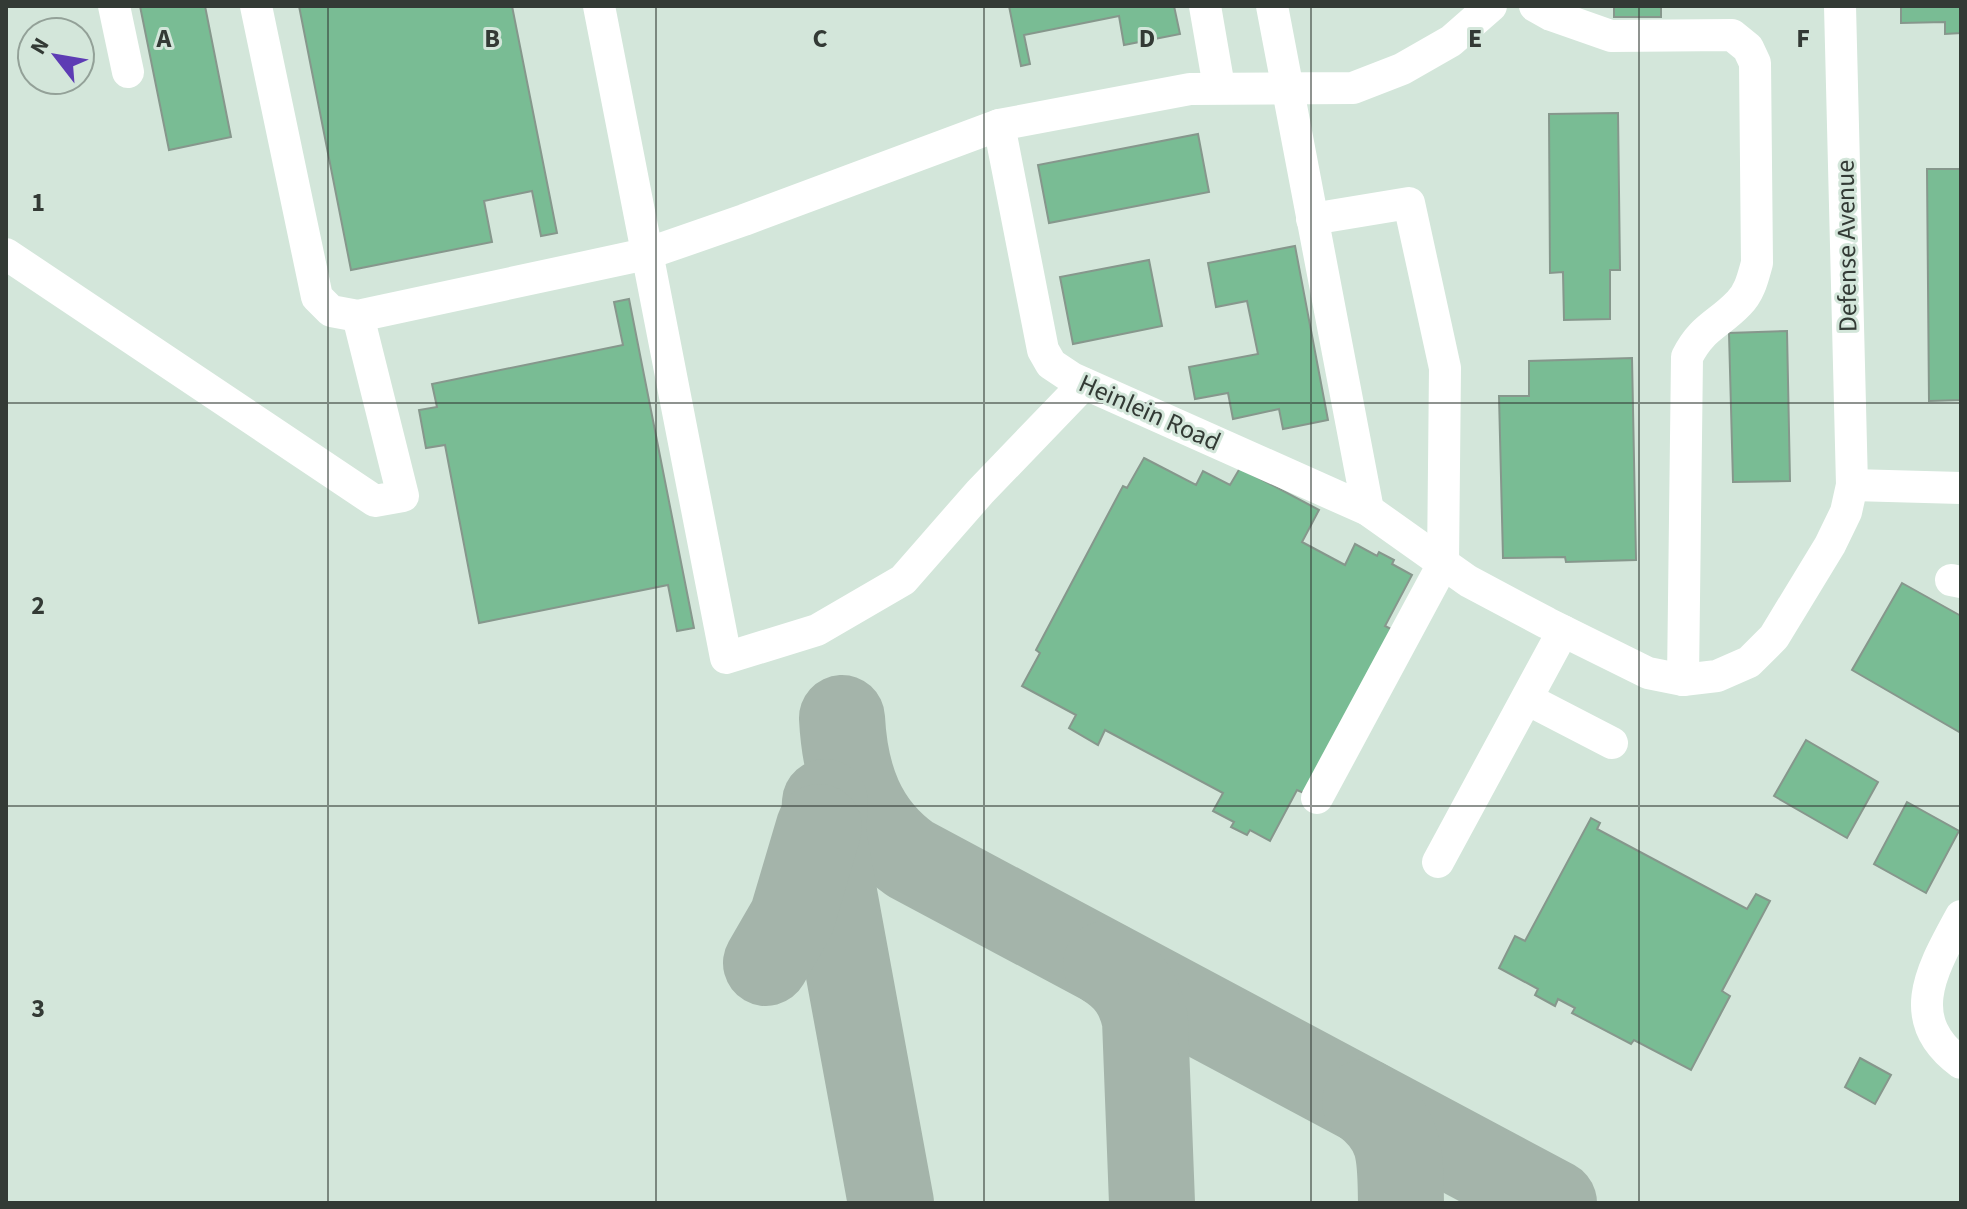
<svg xmlns="http://www.w3.org/2000/svg" width="1967" height="1209" viewBox="0 0 1967 1209" font-family="'Source Sans 3',sans-serif">
	<style>
		.lines { fill: none; stroke-linecap: round; stroke-linejoin: round }
		.taxiway { stroke: #a4b4aa; stroke-width: 86 }
		.building { fill: #79bc94; stroke: #86978c; stroke-width: 2 }
		.minor { stroke: #fff; stroke-width: 32 }
		.grid { fill: none; stroke: #333a35; stroke-width: 2; stroke-opacity: 0.55 }
		.labels { text-anchor: middle; stroke-width: 6; stroke-linejoin: round; paint-order: stroke }
		.street-label { font-size: 26px; fill: #333a35; stroke: #d3e6da }
		.grid-label { font-size: 26px; text-anchor: middle; font-weight: bold; fill: #333a35; stroke: #d3e6da; stroke-width: 6; stroke-linejoin: round; paint-order: stroke }
	</style>
	<rect width="100%" height="100%" fill="#d3e6da"/>
	<g class="lines">
		<g class="taxiway">
			<path d="M842 718C845 776 862 825 910 859L1554 1203"/>
			<path d="M825 802 823 833 891 1203"/>
			<path d="M766 963 792 918 819 827"/>
			<path d="M1106 964C1128 978 1139 993 1145 1020L1152 1203"/>
			<path d="M1365 1102C1403 1131 1400 1159 1401 1203"/>
		</g>
	</g>
	<g class="building">
		<path d="M140 6H205L231 137 169 150Z"/>
		<path d="M299 6H512L557 233 541 236 532 191 484 201 492 242 351 270Z"/>
		<path d="M1009 6H1174L1180 34 1124 45 1119 16 1024 35 1030 64 1021 66Z"/>
		<rect x="1614" y="6" width="47" height="11"/>
		<path d="M1901 6H1961V33L1945 34V22L1901 23Z"/>
		<path d="M1618 113 1620 270H1610V319L1564 320 1563 272 1550 273 1549 114Z"/>
		<path d="M1198 134 1209 192 1049 223 1038 165Z"/>
		<path d="M1927 169H1961V400L1929 401Z"/>
		<path d="M1295 246 1328 420 1283 429 1279 409 1233 419 1228 393 1195 399 1189 367 1258 354 1247 301 1216 307 1208 263Z"/>
		<path d="M1149 260 1162 326 1073 344 1060 277Z"/>
		<path d="M629 299 694 628 677 631 668 585 479 623 445 445 426 448 419 410 437 407 432 384 623 345 614 302Z"/>
		<path d="M1787 331 1790 481 1733 482 1729 333Z"/>
		<path d="M1632 358 1636 560 1566 562 1565 557 1503 558 1499 396H1529V361Z"/>
		<path d="M1144 458 1196 485 1203 471 1230 485 1240 468 1319 510 1302 542 1345 565 1355 544 1377 556 1379 552 1394 560 1392 564 1412 575 1385 626 1393 630 1306 794 1297 790 1270 841 1250 830 1247 835 1231 827 1234 822 1213 811 1223 793 1105 730 1098 745 1069 728 1076 715 1022 686 1040 653 1036 650 1123 486 1127 488Z"/>
		<path d="M1902 583 1961 616V733L1852 670Z"/>
		<path d="M1806 740 1878 782 1847 838 1774 796Z"/>
		<path d="M1907 802 1959 831 1926 893 1874 864Z"/>
		<path d="M1591 818 1600 823 1597 829 1747 909 1756 894 1770 901 1722 991 1730 996 1691 1070 1634 1040 1631 1044 1572 1013 1575 1008 1558 999 1555 1006 1535 995 1538 989 1499 968 1515 936 1525 941Z"/>
		<path d="M1860 1058 1891 1075 1875 1104 1845 1087Z"/>
	</g>
	<g class="lines">
		<g class="minor">
			<path d="M114 6 128 72"/>
			<path d="M256 6 317 297 331 311 358 316 646 254 744 220 999 125"/>
			<path d="M599 6 726 658 817 630 903 580 980 492 1084 384"/>
			<path d="M1205 6 1219 87"/>
			<path d="M1272 6 1368 510"/>
			<path d="M1491 6 1451 41 1402 69 1353 88 1190 89 999 125 1043 350 1051 364 1072 378 1368 510 1468 581 1547 623 1648 673 1683 680 1717 676 1749 662 1774 637 1830 545 1846 512 1852 485 1840 6"/>
			<path d="M1535 6 1551 15 1611 36 1732 35 1748 48 1755 63 1757 263C1753 277 1750 292 1739 303 1718 325 1702 327 1687 357L1683 680"/>
			<path d="M1312 219 1409 203 1445 368 1443 564 1317 798"/>
			<path d="M6 254 375 501 403 496 358 316"/>
			<path d="M1852 485 1961 488"/>
			<path d="M1951 580 1961 582"/>
			<path d="M1527 699 1612 743"/>
			<path d="M1438 862 1563 631"/>
			<path d="M1961 916C1933 968 1901 1019 1961 1063"/>
		</g>
	</g>
	<path class="grid" d="M328 6V1203M656 6V1203M984 6V1203M1311 6V1203M1639 6V1203M6 403H1961M6 806H1961"/>
	<g class="labels">
		<g class="street-label">
			<text transform="translate(1846 246) rotate(-91)" y="9">Defense Avenue</text>
			<text transform="translate(1150 412) rotate(24)" y="9">Heinlein Road</text>
		</g>
	</g>
	<g class="grid-label">
		<text x="164" y="47">A</text>
		<text x="492" y="47">B</text>
		<text x="820" y="47">C</text>
		<text x="1147" y="47">D</text>
		<text x="1475" y="47">E</text>
		<text x="1803" y="47">F</text>
		<text x="38" y="211">1</text>
		<text x="38" y="614">2</text>
		<text x="38" y="1017">3</text>
	</g>
	<rect width="1967" height="1209" fill="none" stroke="#333a35" stroke-width="16"/>
	<g transform="translate(56 56) rotate(301)"><circle r="38" fill="#d3e6da" stroke="#93a198" stroke-width="2"/>
	<path d="M0-6L14 30L0 20L-14 30Z" fill="#5d3cb4"/>
	<text y="-12" font-size="22" font-weight="bold" text-anchor="middle" fill="#333a35">N</text>
	</g>
</svg>
